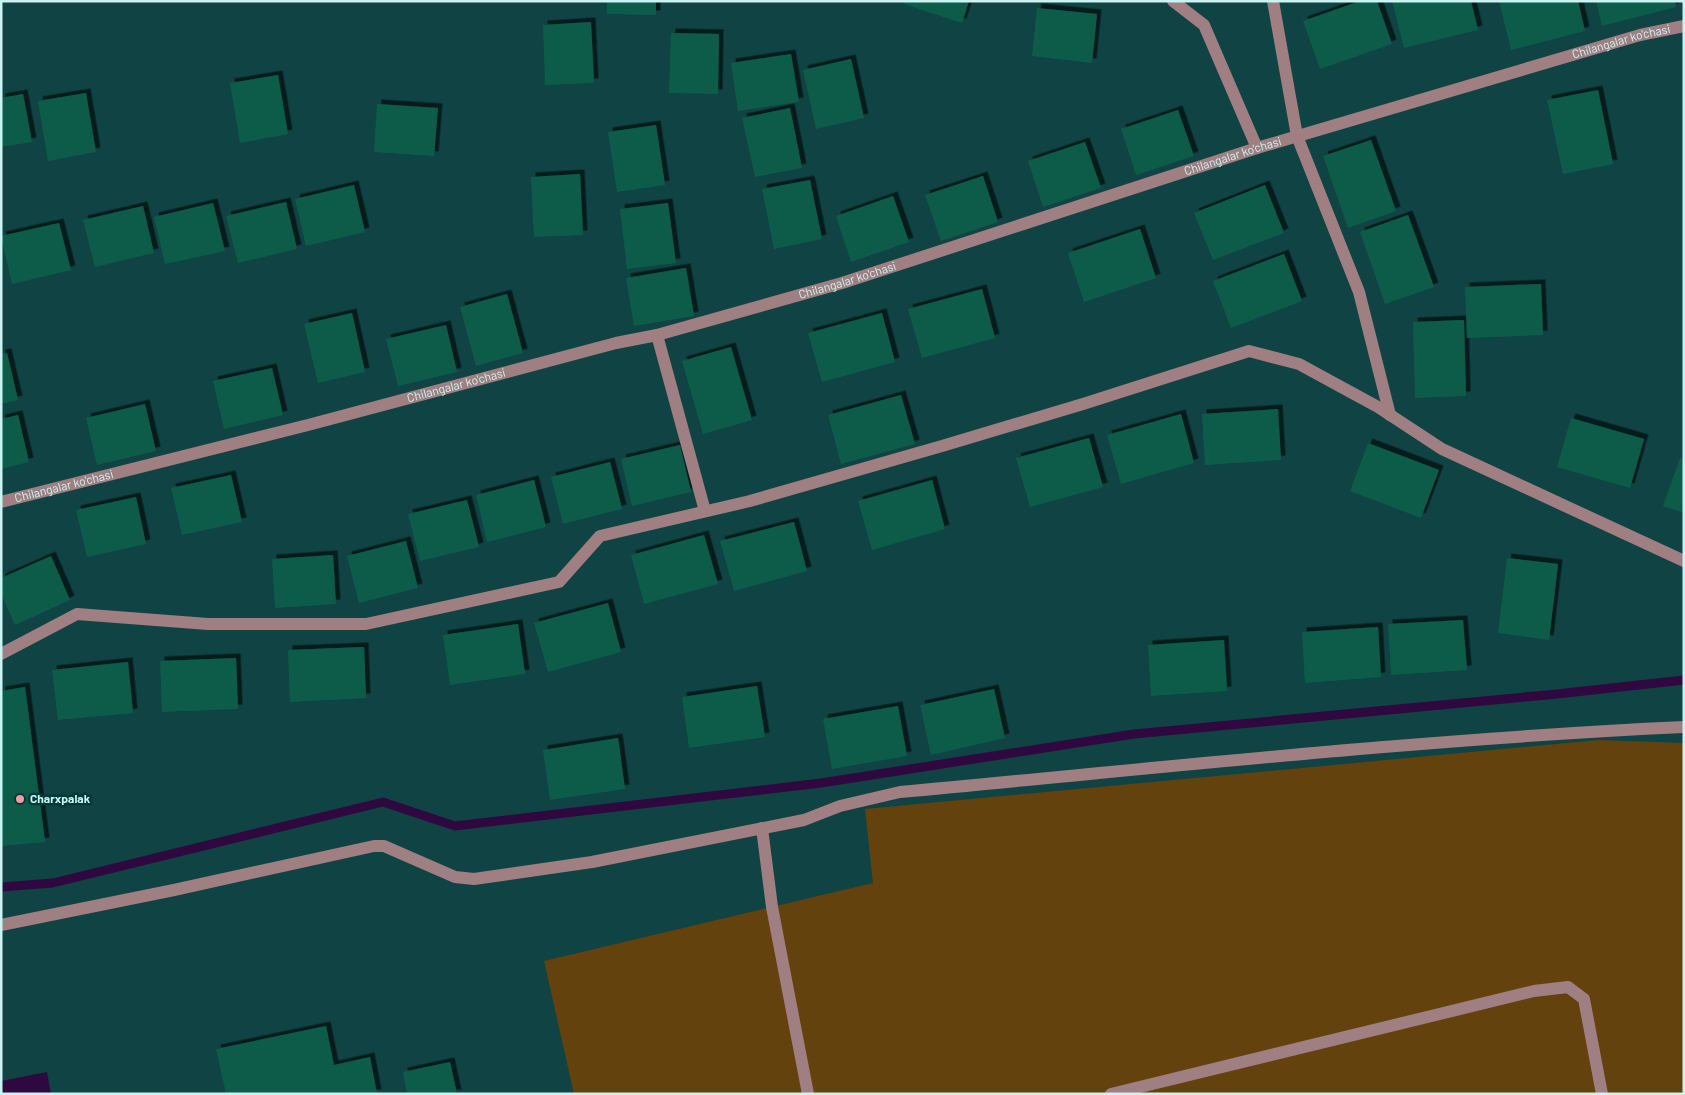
<svg xmlns="http://www.w3.org/2000/svg" width="1685" height="1095" viewBox="0 0 1685 1095" font-family="Barlow,sans-serif">
	<style>
		.green { fill: #63420e }
		.water { fill: #2f083f }
		.lines { fill: none; stroke-linecap: round; stroke-linejoin: round }
		.stream { stroke: #2f083f; stroke-width: 9 }
		.building { fill: #0e5b4a; filter: url(#shadow) }
		.minor { stroke: #9f7f81; stroke-width: 12 }
		.poi-dot { fill: #f49aa3; stroke: #013938; stroke-width: 2 }
		.labels { text-anchor: middle; stroke-width: 5; stroke-linejoin: round; paint-order: stroke }
		.street-label { font-size: 12px; fill: #caf4f3; stroke: #013938 }
		.poi-label { font-size: 12px; font-weight: bold; fill: #caf4f3; stroke: #013938; text-anchor: start }
	</style>
	<defs>
		<filter id="shadow"><feDropShadow dx="4.5" dy="-4.5" stdDeviation="0" flood-color="#0009"/></filter>
	</defs>
	<rect width="100%" height="100%" fill="#104343"/>
	<path class="green" d="M1599 740 1684 743V1094H574L544 961 873 883 865 809Z"/>
	<path class="water" d="M47 1072 51 1094H3L1 1081Z"/>
	<g class="lines">
		<path class="stream" d="M1 887 53 883 383 802 455 826 821 783 1134 734 1557 694 1684 680"/>
	</g>
	<g class="building">
		<path d="M607 1H656V15L607 14Z"/>
		<path d="M905 1H969L962 23 904 4Z"/>
		<path d="M1360 1H1377L1392 44 1320 69 1303 21Z"/>
		<path d="M1392 1H1471L1478 30 1404 48Z"/>
		<path d="M1499 1H1578L1585 31 1511 50Z"/>
		<path d="M1596 1H1675L1676 7 1602 26Z"/>
		<path d="M1037 8 1097 14 1092 63 1032 56Z"/>
		<path d="M591 22 594 83 545 85 543 25Z"/>
		<path d="M671 33 719 34 718 94 669 93Z"/>
		<path d="M791 54 799 102 738 111 731 63Z"/>
		<path d="M851 59 864 118 816 129 803 70Z"/>
		<path d="M278 75 288 134 240 143 230 83Z"/>
		<path d="M1598 90 1613 164 1563 174 1547 100Z"/>
		<path d="M86 93 96 152 48 161 38 101Z"/>
		<path d="M23 94 32 142 1 147V98Z"/>
		<path d="M377 104 438 108 434 156 374 152Z"/>
		<path d="M790 108 802 168 755 177 742 118Z"/>
		<path d="M1178 110 1194 156 1136 175 1121 129Z"/>
		<path d="M656 125 665 185 617 192 608 132Z"/>
		<path d="M1371 140 1396 211 1348 228 1323 156Z"/>
		<path d="M1085 142 1101 188 1043 207 1028 161Z"/>
		<path d="M580 174 583 235 534 237 531 177Z"/>
		<path d="M983 176 998 222 941 241 925 195Z"/>
		<path d="M810 180 822 239 774 249 762 189Z"/>
		<path d="M354 185 365 232 306 246 295 199Z"/>
		<path d="M1265 185 1284 233 1213 260 1194 213Z"/>
		<path d="M893 196 909 242 851 262 836 216Z"/>
		<path d="M286 202 297 249 238 263 226 216Z"/>
		<path d="M213 203 225 251 165 264 154 217Z"/>
		<path d="M668 203 676 263 627 269 620 209Z"/>
		<path d="M143 206 154 253 95 267 83 220Z"/>
		<path d="M1408 215 1434 287 1385 304 1360 232Z"/>
		<path d="M59 223 71 270 12 284 1 236Z"/>
		<path d="M1140 229 1156 278 1084 302 1068 253Z"/>
		<path d="M1284 254 1302 301 1231 328 1213 281Z"/>
		<path d="M686 268 694 316 634 326 626 278Z"/>
		<path d="M1541 284 1543 335 1467 338 1465 287Z"/>
		<path d="M982 289 995 338 922 358 908 309Z"/>
		<path d="M507 294 523 353 476 366 460 307Z"/>
		<path d="M352 313 365 372 318 383 304 324Z"/>
		<path d="M882 313 895 362 822 382 808 333Z"/>
		<path d="M1464 320 1466 396 1415 398 1413 322Z"/>
		<path d="M446 325 457 372 398 386 386 339Z"/>
		<path d="M731 347 752 420 703 434 682 361Z"/>
		<path d="M7 353 18 400 1 404V354Z"/>
		<path d="M272 368 283 415 224 429 213 381Z"/>
		<path d="M901 395 915 444 841 464 828 415Z"/>
		<path d="M145 404 156 451 97 465 86 418Z"/>
		<path d="M1278 409 1281 460 1205 465 1202 414Z"/>
		<path d="M1181 414 1194 463 1121 484 1107 435Z"/>
		<path d="M18 415 29 462 1 469V419Z"/>
		<path d="M1571 418 1644 439 1630 488 1557 467Z"/>
		<path d="M1089 438 1103 487 1030 507 1016 458Z"/>
		<path d="M1368 443 1439 470 1421 518 1350 491Z"/>
		<path d="M680 445 691 492 632 506 621 459Z"/>
		<path d="M1680 458 1684 459V513L1663 506Z"/>
		<path d="M610 462 622 509 563 524 551 477Z"/>
		<path d="M231 475 242 522 182 535 171 488Z"/>
		<path d="M534 480 546 527 487 542 476 495Z"/>
		<path d="M932 480 945 529 872 550 858 501Z"/>
		<path d="M136 497 146 544 87 557 76 510Z"/>
		<path d="M467 500 479 547 420 561 408 514Z"/>
		<path d="M794 522 807 571 734 591 720 541Z"/>
		<path d="M704 535 718 584 644 604 631 555Z"/>
		<path d="M406 541 418 588 359 603 347 556Z"/>
		<path d="M333 555 336 604 275 608 272 559Z"/>
		<path d="M51 556 70 600 15 625 1 594V578Z"/>
		<path d="M1507 558 1558 564 1549 640 1498 633Z"/>
		<path d="M608 603 621 652 548 672 534 623Z"/>
		<path d="M1463 620 1467 670 1391 675 1388 624Z"/>
		<path d="M518 624 525 674 450 685 443 635Z"/>
		<path d="M1378 627 1381 677 1305 683 1302 632Z"/>
		<path d="M1224 640 1227 691 1151 696 1148 645Z"/>
		<path d="M364 647 366 698 290 702 288 650Z"/>
		<path d="M236 658 238 709 162 712 160 661Z"/>
		<path d="M128 662 133 713 58 720 52 670Z"/>
		<path d="M757 686 765 737 689 748 682 697Z"/>
		<path d="M25 687 45 842 1 846V691Z"/>
		<path d="M994 689 1005 738 931 755 920 705Z"/>
		<path d="M898 706 907 756 832 769 823 719Z"/>
		<path d="M618 738 625 789 550 800 543 750Z"/>
		<path d="M326 1026 334 1065 370 1057 377 1094H226L216 1049Z"/>
		<path d="M450 1062 457 1094H407L403 1072Z"/>
	</g>
	<g class="lines">
		<g class="minor">
			<path d="M1173 1 1204 25 1257 148"/>
			<path d="M1273 1 1297 136 1359 292 1390 415"/>
			<path d="M657 335 705 511"/>
			<path id="s1" d="M1 502 308 425 616 343 657 335 842 283 1257 148 1640 35 1684 26"/>
			<path d="M1 654 77 614 208 624H366L559 582 600 536 750 501 942 446 1083 404 1249 351 1299 364 1378 407 1442 449 1684 561"/>
			<path d="M762 828 772 907 808 1094"/>
			<path d="M1 925 174 890 374 846H384L455 877 474 879 592 862 804 820 840 806 900 792C1161 768 1422 739 1684 727"/>
			<path d="M1111 1094 1534 991 1568 987 1584 999 1602 1094"/>
		</g>
	</g>
	<circle class="poi-dot" cx="20" cy="799" r="5"/>
	<g class="labels">
		<g class="street-label">
			<text dy="4" stroke="none"><textPath href="#s1" startOffset="1685">Chilangalar ko'chasi</textPath></text>
			<text dy="4" stroke="none"><textPath href="#s1" startOffset="1280">Chilangalar ko'chasi</textPath></text>
			<text dy="4" stroke="none"><textPath href="#s1" startOffset="875">Chilangalar ko'chasi</textPath></text>
			<text dy="4" stroke="none"><textPath href="#s1" startOffset="470">Chilangalar ko'chasi</textPath></text>
			<text dy="4" stroke="none"><textPath href="#s1" startOffset="65">Chilangalar ko'chasi</textPath></text>
		</g>
		<g class="poi-label">
			<text x="30" y="803">Charxpalak</text>
		</g>
	</g>
	<rect width="1685" height="1095" fill="none" stroke="#caf4f3" stroke-width="5"/>
</svg>
